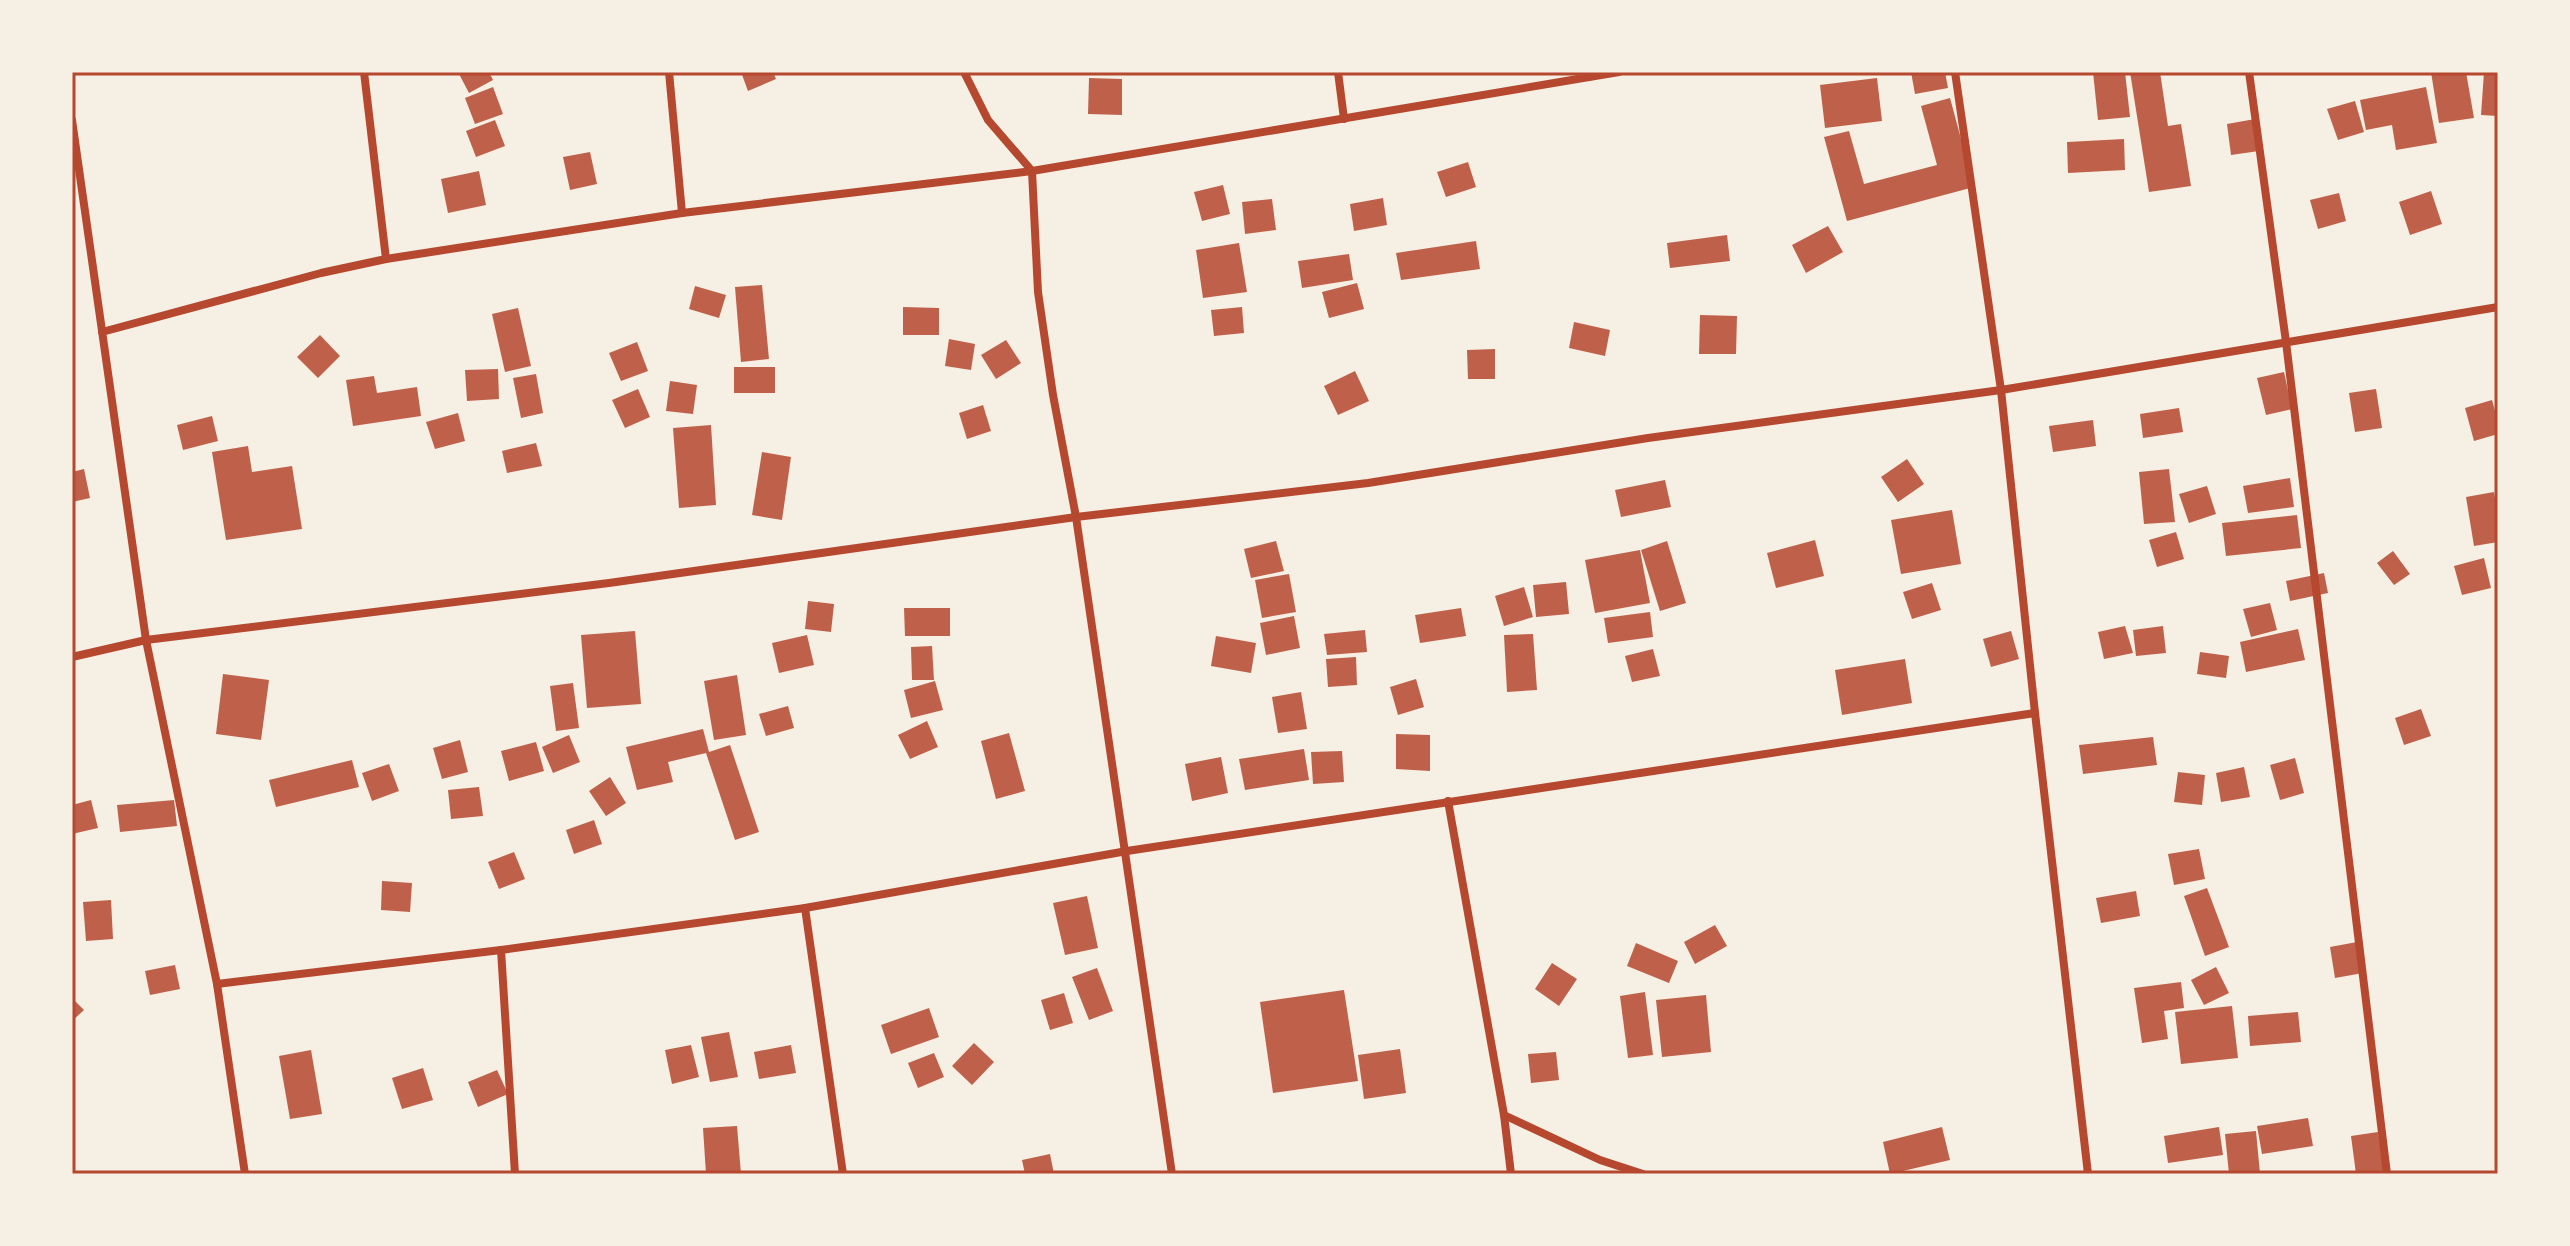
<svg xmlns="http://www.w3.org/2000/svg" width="2570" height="1246" viewBox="0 0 2570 1246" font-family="'Archivo Narrow',sans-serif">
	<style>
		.building { fill: #bf614a }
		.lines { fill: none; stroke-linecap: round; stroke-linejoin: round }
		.minor { stroke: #b5482f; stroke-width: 8 }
		.neatline { fill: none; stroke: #b5482f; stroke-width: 3 }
	</style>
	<rect width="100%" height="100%" fill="#f6efe4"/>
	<g class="building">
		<path d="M458 72H489L493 80 469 93Z"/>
		<path d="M741 72H773L776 79 748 91Z"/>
		<path d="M1911 72H1945L1948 88 1915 94Z"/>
		<path d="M2093 72H2125L2130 117 2098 120Z"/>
		<path d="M2130 72H2160L2168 126 2181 124 2191 186 2149 192Z"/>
		<path d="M2431 72H2466L2474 118 2439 123Z"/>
		<path d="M2484 72H2498V116L2481 115Z"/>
		<path d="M1089 78 1122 79V115L1088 114Z"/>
		<path d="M1877 78 1882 121 1825 128 1820 85Z"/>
		<path d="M493 87 503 114 475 124 465 98Z"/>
		<path d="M2426 87 2437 143 2396 150 2392 125 2366 130 2360 100Z"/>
		<path d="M1950 98 1974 187 1847 221 1824 137 1849 131 1864 184 1937 165 1921 106Z"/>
		<path d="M2355 101 2364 132 2338 140 2327 109Z"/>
		<path d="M2255 119 2259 151 2231 155 2227 124Z"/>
		<path d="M495 120 505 146 476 157 466 131Z"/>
		<path d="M2124 139 2125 170 2068 173 2067 142Z"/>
		<path d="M590 152 597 184 570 190 563 157Z"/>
		<path d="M1468 162 1476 187 1446 197 1437 172Z"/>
		<path d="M479 171 486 205 448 213 441 179Z"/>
		<path d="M1223 185 1230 214 1202 221 1194 192Z"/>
		<path d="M2431 191 2442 224 2410 235 2399 202Z"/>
		<path d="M2339 193 2346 221 2318 229 2310 200Z"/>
		<path d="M1383 198 1387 225 1354 231 1350 204Z"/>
		<path d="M1272 199 1276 230 1245 234 1242 202Z"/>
		<path d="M1828 226 1843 252 1806 273 1792 245Z"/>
		<path d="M1727 235 1730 261 1670 268 1667 243Z"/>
		<path d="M1476 241 1480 269 1401 280 1396 253Z"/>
		<path d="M1239 243 1247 292 1203 298 1196 250Z"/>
		<path d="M1349 254 1353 280 1302 288 1298 261Z"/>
		<path d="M1357 283 1364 309 1329 318 1322 292Z"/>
		<path d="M762 285 769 359 741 362 735 287Z"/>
		<path d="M695 286 726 295 719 318 689 309Z"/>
		<path d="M903 307 939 308V335H903Z"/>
		<path d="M1242 307 1244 333 1214 336 1211 310Z"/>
		<path d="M518 308 531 366 505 372 492 314Z"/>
		<path d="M1700 315 1737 316 1736 354H1699Z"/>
		<path d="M1574 322 1610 330 1605 356 1569 348Z"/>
		<path d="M320 335 340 356 318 378 297 357Z"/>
		<path d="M949 339 975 344 971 370 945 366Z"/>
		<path d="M1006 340 1021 363 996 379 981 355Z"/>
		<path d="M637 342 648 371 621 381 609 353Z"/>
		<path d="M1495 349V379H1468L1467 350Z"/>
		<rect x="734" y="367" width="41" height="26"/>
		<path d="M498 369 499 399 467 401 465 370Z"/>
		<path d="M1355 371 1369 401 1338 415 1324 386Z"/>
		<path d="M2284 372 2292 409 2266 415 2257 378Z"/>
		<path d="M536 374 543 413 521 418 513 378Z"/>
		<path d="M374 376 377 393 417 387 421 416 353 426 346 380Z"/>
		<path d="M670 381 697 385 693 414 666 411Z"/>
		<path d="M638 389 650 417 625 428 612 400Z"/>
		<path d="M2376 389 2382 428 2355 432 2349 393Z"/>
		<path d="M2492 400 2498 422V434L2474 441 2465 408Z"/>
		<path d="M983 405 991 431 967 439 959 413Z"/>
		<path d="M2179 408 2183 432 2143 438 2140 414Z"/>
		<path d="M458 413 465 441 435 449 426 422Z"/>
		<path d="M212 416 218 441 183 450 177 425Z"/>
		<path d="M2093 420 2096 446 2053 452 2049 426Z"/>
		<path d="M711 425 716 505 679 508 673 428Z"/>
		<path d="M536 443 542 466 507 473 502 451Z"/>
		<path d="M248 446 252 472 292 466 302 529 226 540 212 452Z"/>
		<path d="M762 452 791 457 782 520 752 515Z"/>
		<path d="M1907 459 1924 484 1898 502 1881 477Z"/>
		<path d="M84 469 90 498 72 502V472Z"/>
		<path d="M2169 469 2175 522 2144 524 2139 472Z"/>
		<path d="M2290 478 2294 507 2248 513 2243 486Z"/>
		<path d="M1665 480 1671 507 1621 517 1615 490Z"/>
		<path d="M2207 486 2216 514 2189 523 2179 494Z"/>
		<path d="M2494 492 2498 518V542L2474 546 2466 497Z"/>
		<path d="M1952 510 1961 564 1901 574 1891 520Z"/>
		<path d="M2297 515 2301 548 2226 556 2222 523Z"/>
		<path d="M2176 532 2184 559 2157 567 2149 540Z"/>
		<path d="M1815 540 1824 576 1776 588 1767 553Z"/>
		<path d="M1276 541 1284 571 1251 578 1244 549Z"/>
		<path d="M1667 541 1686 603 1660 611 1641 550Z"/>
		<path d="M1640 550 1650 603 1595 613 1585 560Z"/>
		<path d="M2393 551 2410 574 2394 585 2377 563Z"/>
		<path d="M2484 558 2491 588 2462 595 2454 566Z"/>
		<path d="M2324 573 2328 593 2290 601 2286 581Z"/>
		<path d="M1289 574 1296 612 1262 618 1255 580Z"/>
		<path d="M1566 582 1569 614 1536 617 1533 585Z"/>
		<path d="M1932 583 1941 610 1912 619 1903 592Z"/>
		<path d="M1524 587 1533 617 1504 626 1495 596Z"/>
		<path d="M808 601 834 604 831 632 805 629Z"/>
		<path d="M2270 603 2277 630 2251 637 2243 609Z"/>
		<path d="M904 608H950V636H905Z"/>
		<path d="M1461 608 1466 636 1420 643 1415 615Z"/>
		<path d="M1650 612 1653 637 1608 643 1604 618Z"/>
		<path d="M1294 616 1300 648 1266 655 1260 623Z"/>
		<path d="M2125 626 2133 653 2104 659 2098 632Z"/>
		<path d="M2163 626 2166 653 2136 656 2133 630Z"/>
		<path d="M2298 629 2305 660 2246 672 2240 642Z"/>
		<path d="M1365 630 1367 652 1327 655 1324 634Z"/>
		<path d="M635 631 641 704 587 708 581 635Z"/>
		<path d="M2011 631 2019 659 1991 667 1983 639Z"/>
		<path d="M1533 634 1537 690 1507 692 1504 635Z"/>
		<path d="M807 635 814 665 779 673 772 643Z"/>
		<path d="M1216 636 1256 643 1251 673 1211 666Z"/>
		<path d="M932 646 934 680H912L911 647Z"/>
		<path d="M1653 649 1660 676 1632 682 1625 656Z"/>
		<path d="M2200 652 2229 656 2226 678 2197 674Z"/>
		<path d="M1356 657 1357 685 1328 687 1326 659Z"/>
		<path d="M1905 659 1912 703 1842 715 1835 670Z"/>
		<path d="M223 674 269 680 261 740 216 734Z"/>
		<path d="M737 675 746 735 714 740 704 681Z"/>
		<path d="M1416 679 1424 707 1398 715 1390 687Z"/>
		<path d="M935 681 943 710 911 718 904 690Z"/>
		<path d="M573 683 579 728 556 731 550 686Z"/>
		<path d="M1301 692 1307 729 1278 733 1272 697Z"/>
		<path d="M788 706 794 728 766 736 759 714Z"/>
		<path d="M2421 709 2431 736 2404 745 2395 718Z"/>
		<path d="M927 721 938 747 910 759 898 735Z"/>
		<path d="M703 729 709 752 730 745 759 832 735 840 706 753 668 762 673 782 637 790 626 747Z"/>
		<path d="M1009 733 1025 791 996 799 981 741Z"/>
		<path d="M1396 734 1430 735V771L1396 769Z"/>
		<path d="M569 735 580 762 553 773 542 747Z"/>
		<path d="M2153 737 2157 765 2083 774 2079 745Z"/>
		<path d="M460 740 468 772 442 779 433 748Z"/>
		<path d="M536 742 544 771 509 781 501 751Z"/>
		<path d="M1304 749 1309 780 1245 790 1239 759Z"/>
		<path d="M1342 751 1344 782 1313 784 1311 752Z"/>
		<path d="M1221 757 1228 793 1192 801 1185 764Z"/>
		<path d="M2295 758 2304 793 2280 800 2270 765Z"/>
		<path d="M352 760 359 787 276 807 269 780Z"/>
		<path d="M389 764 399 791 372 801 362 773Z"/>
		<path d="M2244 767 2250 797 2221 802 2216 773Z"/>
		<path d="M2178 772 2205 775 2202 805 2174 802Z"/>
		<path d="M610 777 626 803 606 816 589 791Z"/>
		<path d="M479 787 483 816 451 819 448 790Z"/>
		<path d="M91 800 98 828 72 834V805Z"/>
		<path d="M174 800 177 826 120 832 117 805Z"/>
		<path d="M594 820 602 844 574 854 566 830Z"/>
		<path d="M2199 849 2205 879 2174 885 2168 854Z"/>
		<path d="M514 852 525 879 499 889 488 862Z"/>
		<path d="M382 881 412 883 410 912 381 910Z"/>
		<path d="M2207 888 2229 947 2205 956 2184 896Z"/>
		<path d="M2136 891 2140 916 2101 923 2096 898Z"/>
		<path d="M1087 896 1098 948 1065 955 1053 903Z"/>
		<path d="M111 900 113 939 86 941 83 902Z"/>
		<path d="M1715 925 1727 946 1695 964 1684 942Z"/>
		<path d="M2357 942 2363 973 2335 978 2330 947Z"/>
		<path d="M1636 943 1678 961 1669 983 1627 966Z"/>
		<path d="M1552 963 1577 979 1559 1006 1535 989Z"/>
		<path d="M175 965 180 989 150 995 145 971Z"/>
		<path d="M2216 967 2229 993 2204 1005 2191 980Z"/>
		<path d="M1097 968 1113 1011 1089 1020 1072 977Z"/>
		<path d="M2181 982 2184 1008 2164 1011 2168 1039 2142 1043 2134 988Z"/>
		<path d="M1344 990 1358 1081 1273 1093 1260 1002Z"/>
		<path d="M1645 992 1653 1055 1628 1058 1620 996Z"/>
		<path d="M1064 993 1073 1023 1050 1030 1041 1000Z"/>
		<path d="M1706 995 1711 1052 1662 1057 1656 1000Z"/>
		<path d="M72 998 84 1010 72 1021Z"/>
		<path d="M2232 1006 2238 1058 2181 1064 2175 1012Z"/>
		<path d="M929 1008 939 1037 891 1054 881 1025Z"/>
		<path d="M2298 1012 2301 1042 2250 1046 2248 1016Z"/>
		<path d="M729 1032 738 1077 710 1082 701 1037Z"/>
		<path d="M974 1043 994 1062 972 1085 952 1066Z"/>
		<path d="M691 1045 699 1077 672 1084 665 1050Z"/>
		<path d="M791 1045 796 1073 759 1079 754 1052Z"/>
		<path d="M1400 1049 1406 1093 1364 1099 1358 1055Z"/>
		<path d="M311 1050 322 1114 290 1119 279 1056Z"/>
		<path d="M1556 1052 1559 1080 1531 1083 1528 1054Z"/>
		<path d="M934 1053 944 1077 918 1088 908 1063Z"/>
		<path d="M423 1068 433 1100 402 1109 392 1078Z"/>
		<path d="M497 1070 508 1094 478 1107 468 1082Z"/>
		<path d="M2308 1118 2313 1146 2262 1154 2257 1126Z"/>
		<path d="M737 1126 741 1174H706L703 1128Z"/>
		<path d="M1942 1127 1950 1160 1890 1174 1883 1142Z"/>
		<path d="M2219 1127 2223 1155 2168 1163 2164 1136Z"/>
		<path d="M2256 1131 2260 1174H2229L2225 1134Z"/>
		<path d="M2378 1132 2385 1174H2356L2351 1136Z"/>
		<path d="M1050 1154 1054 1174H1025L1022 1160Z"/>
	</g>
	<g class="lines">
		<g class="minor">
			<path d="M669 72 682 213"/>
			<path d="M964 72 988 120 1032 171 1038 292 1053 395 1076 517 1172 1174"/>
			<path d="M1338 72 1344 119"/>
			<path d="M1955 72 2001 390 2035 713 2088 1174"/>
			<path d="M2249 72 2286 342 2387 1174"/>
			<path d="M72 120 146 640 217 984 245 1174"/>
			<path d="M386 259 682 213 1032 171 1619 72"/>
			<path d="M102 332 321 273 386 259 364 72"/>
			<path d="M72 657 146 640 609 583 1076 517 1368 483 1648 438 2001 390 2498 307"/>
			<path d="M1448 801 1504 1115 1511 1174"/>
			<path d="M805 908 843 1174"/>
			<path d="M501 950 515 1174"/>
			<path d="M217 984 501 950 805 908 1127 851 2035 713"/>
			<path d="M1504 1115 1600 1160 1643 1174"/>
		</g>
	</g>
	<rect width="2570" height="1246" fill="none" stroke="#f6efe4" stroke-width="148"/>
	<rect x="74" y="74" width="2422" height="1098" class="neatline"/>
</svg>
